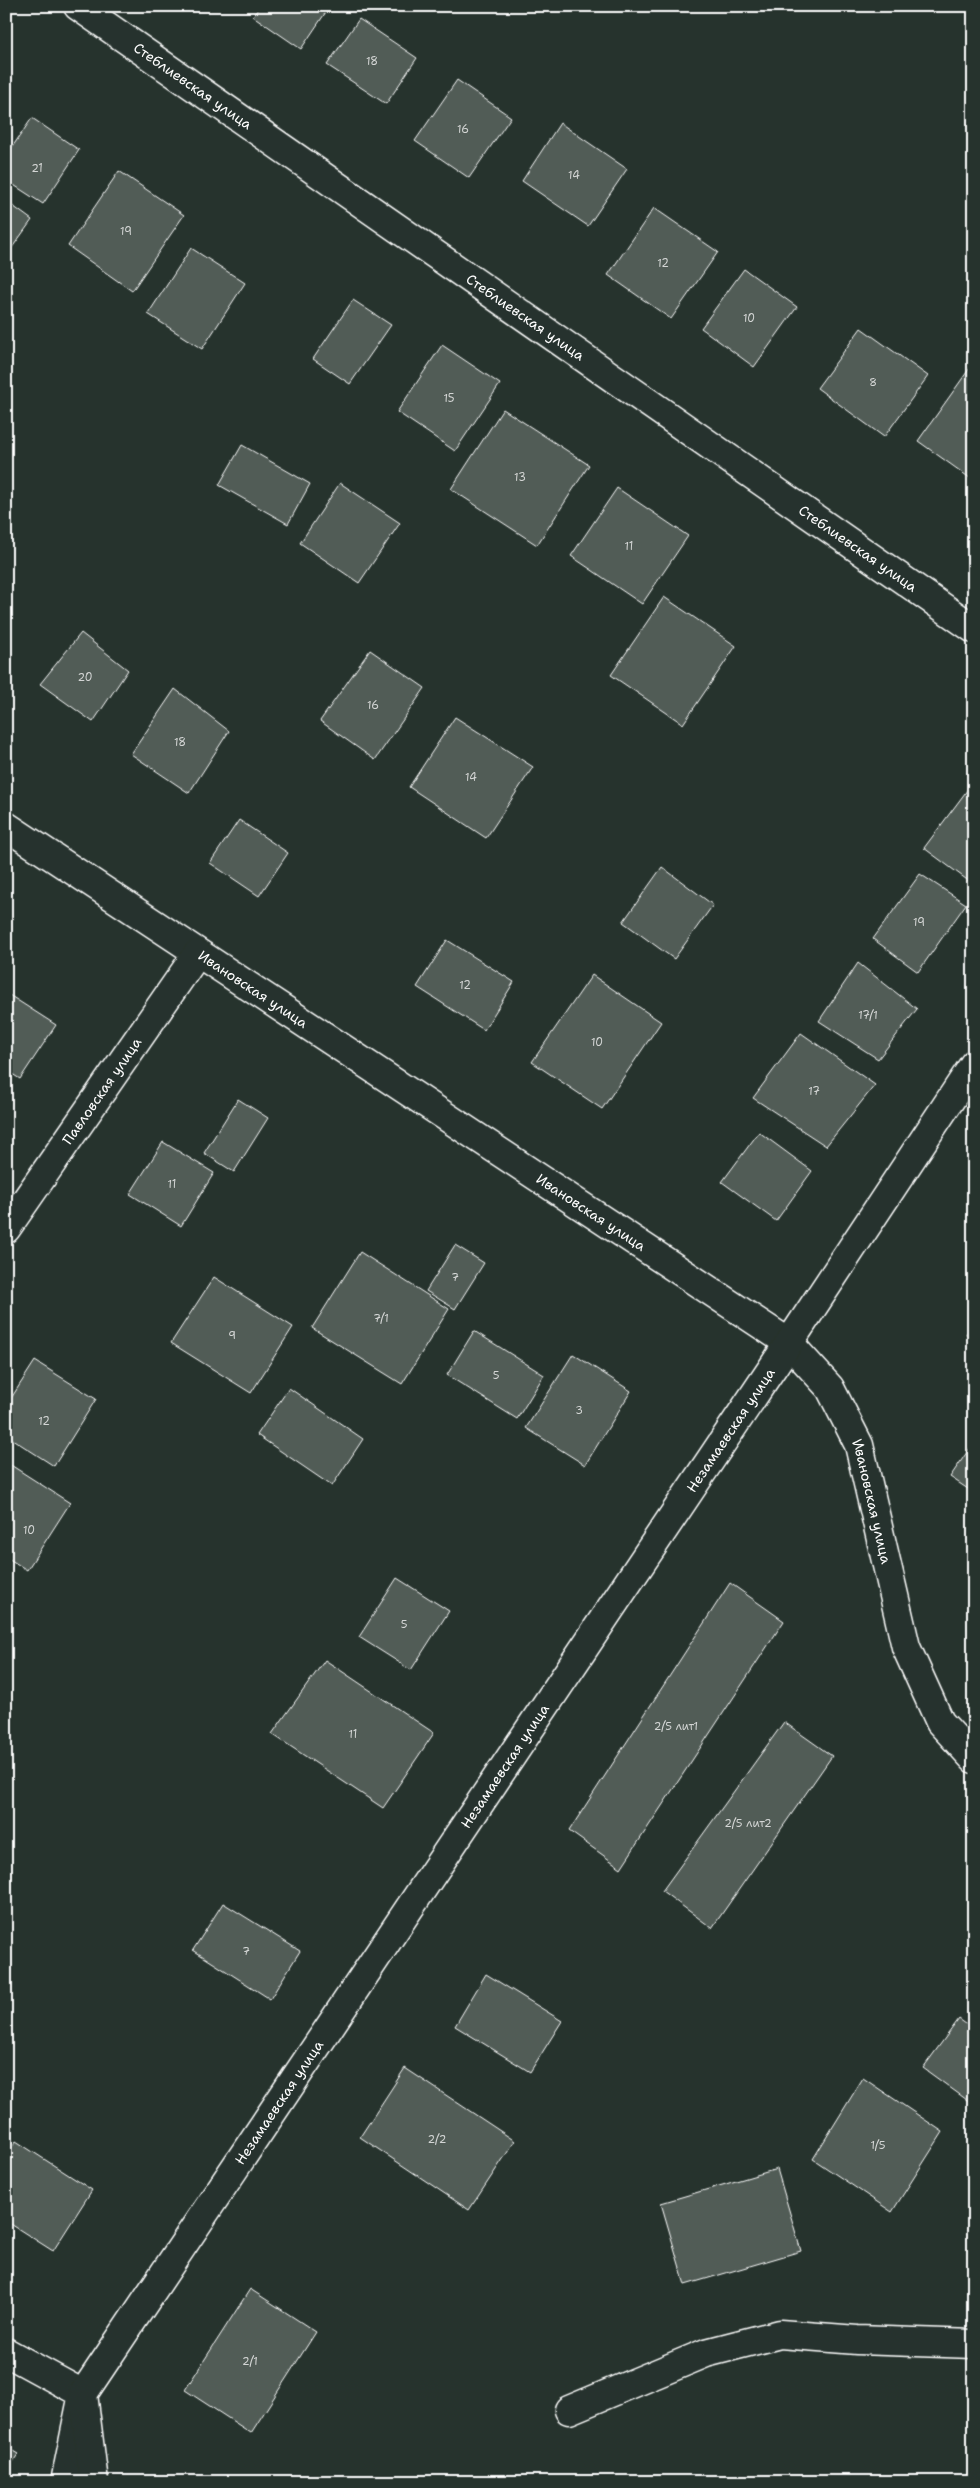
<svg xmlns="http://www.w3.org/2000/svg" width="980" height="2488" viewBox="0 0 980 2488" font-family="'Shantell Sans',sans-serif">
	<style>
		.building { fill: #515c57; stroke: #fff }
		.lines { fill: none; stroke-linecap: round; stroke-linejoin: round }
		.minor-casing { stroke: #fff; stroke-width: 31 }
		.minor { stroke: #26332d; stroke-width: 28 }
		.labels { text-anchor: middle; stroke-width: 4; stroke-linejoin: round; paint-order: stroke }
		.number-label { font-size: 11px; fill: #d4d6d5 }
		.street-label { font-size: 14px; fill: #fff; stroke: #26332d }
	</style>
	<rect width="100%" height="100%" fill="#26332d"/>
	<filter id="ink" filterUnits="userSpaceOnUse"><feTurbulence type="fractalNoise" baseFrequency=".02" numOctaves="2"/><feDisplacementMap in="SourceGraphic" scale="10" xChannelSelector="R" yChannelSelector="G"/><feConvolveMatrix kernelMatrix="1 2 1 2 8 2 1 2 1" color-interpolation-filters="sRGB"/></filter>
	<g filter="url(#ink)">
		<g class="building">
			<path d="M260 6H330L301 49 253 16Z"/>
			<path d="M359 19 417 58 386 104 327 65Z"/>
			<path d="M457 80 511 117 469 178 415 141Z"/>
			<path d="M32 118 79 150 43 204 6 180V156Z"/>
			<path d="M560 123 627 169 588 226 522 181Z"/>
			<path d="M119 171 184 215 132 291 68 246Z"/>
			<path d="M6 201 32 220 6 256Z"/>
			<path d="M654 208 718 252 671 319 608 275Z"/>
			<path d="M191 248 245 283 202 349 148 314Z"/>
			<path d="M744 269 797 307 754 367 701 328Z"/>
			<path d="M353 300 391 325 350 384 313 359Z"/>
			<path d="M861 328 928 376 884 437 817 388Z"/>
			<path d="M442 345 500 384 455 451 397 412Z"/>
			<path d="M972 365 974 366V481L918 441Z"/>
			<path d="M503 409 589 465 537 545 451 489Z"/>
			<path d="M242 445 310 484 288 524 219 485Z"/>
			<path d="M340 483 400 523 359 583 300 543Z"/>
			<path d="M617 488 688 536 642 604 571 556Z"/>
			<path d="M664 597 736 646 683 724 611 675Z"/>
			<path d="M81 633 128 670 93 722 40 684Z"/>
			<path d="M370 650 425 688 375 760 320 721Z"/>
			<path d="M175 689 229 731 189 793 131 754Z"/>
			<path d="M455 717 533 767 486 838 409 787Z"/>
			<path d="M971 785 974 787V885L924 848Z"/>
			<path d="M239 820 288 853 259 896 210 863Z"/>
			<path d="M662 867 713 905 674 959 623 922Z"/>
			<path d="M920 874 966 904 918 972 873 939Z"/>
			<path d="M447 940 514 982 484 1030 417 987Z"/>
			<path d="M858 963 917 1009 878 1059 819 1021Z"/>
			<path d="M592 975 661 1022 602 1109 532 1062Z"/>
			<path d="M6 993 56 1025 20 1079 6 1070Z"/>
			<path d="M801 1033 875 1085 826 1146 753 1098Z"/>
			<path d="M238 1099 268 1118 234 1172 204 1153Z"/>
			<path d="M759 1132 812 1171 776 1221 722 1182Z"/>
			<path d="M163 1142 214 1173 181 1226 130 1194Z"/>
			<path d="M455 1245 484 1263 455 1309 426 1291Z"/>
			<path d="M360 1252 449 1309 402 1384 312 1328Z"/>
			<path d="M214 1277 293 1327 251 1393 171 1343Z"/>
			<path d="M974 1322V1340L966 1334Z"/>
			<path d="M474 1331 544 1375 517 1419 447 1375Z"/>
			<path d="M573 1354 631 1391 585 1465 526 1428Z"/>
			<path d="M35 1361 96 1399 54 1466 6 1435V1406Z"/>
			<path d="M289 1388 363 1439 332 1486 257 1435Z"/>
			<path d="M974 1442V1493L950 1477Z"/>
			<path d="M6 1462 70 1503 27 1570 6 1557Z"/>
			<path d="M397 1578 449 1611 411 1670 359 1637Z"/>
			<path d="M730 1583 784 1621 621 1868 569 1831Z"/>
			<path d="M325 1660 434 1733 383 1808 272 1734Z"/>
			<path d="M784 1722 832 1756 712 1928 662 1891Z"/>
			<path d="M223 1903 300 1951 270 1999 193 1950Z"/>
			<path d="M486 1974 562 2021 530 2072 455 2026Z"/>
			<path d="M974 1979V1991L968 1987Z"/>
			<path d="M959 2019 974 2030V2105L923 2068Z"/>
			<path d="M405 2068 515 2141 469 2210 360 2137Z"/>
			<path d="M863 2078 943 2132 892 2212 813 2159Z"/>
			<path d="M16 2141 92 2190 53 2251 6 2221V2156Z"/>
			<path d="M777 2169 801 2251 685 2285 661 2203Z"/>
			<path d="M250 2289 316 2332 251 2433 185 2390Z"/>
			<path d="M6 2447 18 2454 6 2473Z"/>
		</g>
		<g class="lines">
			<defs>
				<g id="minor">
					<path id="s1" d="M78 6 974 629"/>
					<path id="s2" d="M6 826 789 1343 830 1388 859 1445 906 1647 940 1722 974 1759"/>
					<path id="s3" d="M6 1229 197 954"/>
					<path d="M6 2352 83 2394 65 2482"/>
					<path d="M569 2410 706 2353 780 2334 857 2340 974 2344"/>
					<path id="s4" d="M94 2482 83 2394 789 1343 974 1064"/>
				</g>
			</defs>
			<use href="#minor" class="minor-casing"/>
			<use href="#minor" class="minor"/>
		</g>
	</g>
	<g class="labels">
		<g class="number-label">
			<text x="372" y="65">18</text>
			<text x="463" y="133">16</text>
			<text x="37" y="172">21</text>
			<text x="574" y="179">14</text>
			<text x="126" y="235">19</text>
			<text x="663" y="267">12</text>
			<text x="749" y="322">10</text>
			<text x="873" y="386">8</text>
			<text x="449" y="402">15</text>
			<text x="520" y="481">13</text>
			<text x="629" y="550">11</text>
			<text x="85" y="681">20</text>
			<text x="373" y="709">16</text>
			<text x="180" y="746">18</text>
			<text x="471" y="781">14</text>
			<text x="919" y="926">19</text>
			<text x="465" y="989">12</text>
			<text x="868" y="1019">17/1</text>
			<text x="597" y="1046">10</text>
			<text x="814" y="1095">17</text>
			<text x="172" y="1188">11</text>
			<text x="455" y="1281">7</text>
			<text x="381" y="1322">7/1</text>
			<text x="232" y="1339">9</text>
			<text x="496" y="1379">5</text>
			<text x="579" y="1414">3</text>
			<text x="44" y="1425">12</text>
			<text x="29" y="1534">10</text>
			<text x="404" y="1628">5</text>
			<text x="676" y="1730">2/5 лит1</text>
			<text x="353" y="1738">11</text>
			<text x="748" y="1827">2/5 лит2</text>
			<text x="246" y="1955">7</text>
			<text x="437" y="2143">2/2</text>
			<text x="878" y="2149">1/5</text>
			<text x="250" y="2365">2/1</text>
		</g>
		<g class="street-label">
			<text dy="5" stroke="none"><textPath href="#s1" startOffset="140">Стеблиевская улица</textPath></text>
			<text dy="5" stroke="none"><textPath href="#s1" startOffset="545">Стеблиевская улица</textPath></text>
			<text dy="5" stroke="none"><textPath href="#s1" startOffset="950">Стеблиевская улица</textPath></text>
			<text dy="5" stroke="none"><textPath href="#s2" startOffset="296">Ивановская улица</textPath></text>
			<text dy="5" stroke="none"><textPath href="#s3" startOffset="168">Павловская улица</textPath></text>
			<text dy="5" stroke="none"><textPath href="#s2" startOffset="701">Ивановская улица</textPath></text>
			<text dy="5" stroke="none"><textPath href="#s4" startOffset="1250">Незамаевская улица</textPath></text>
			<text dy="5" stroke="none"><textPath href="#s2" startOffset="1121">Ивановская улица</textPath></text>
			<text dy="5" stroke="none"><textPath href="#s4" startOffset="845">Незамаевская улица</textPath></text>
			<text dy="5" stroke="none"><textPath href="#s4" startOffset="440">Незамаевская улица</textPath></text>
		</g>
	</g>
	<rect width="980" height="2488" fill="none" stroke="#26332d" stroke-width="25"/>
	<rect x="12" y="12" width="955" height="2463" fill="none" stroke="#fff" stroke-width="2" filter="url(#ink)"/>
</svg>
